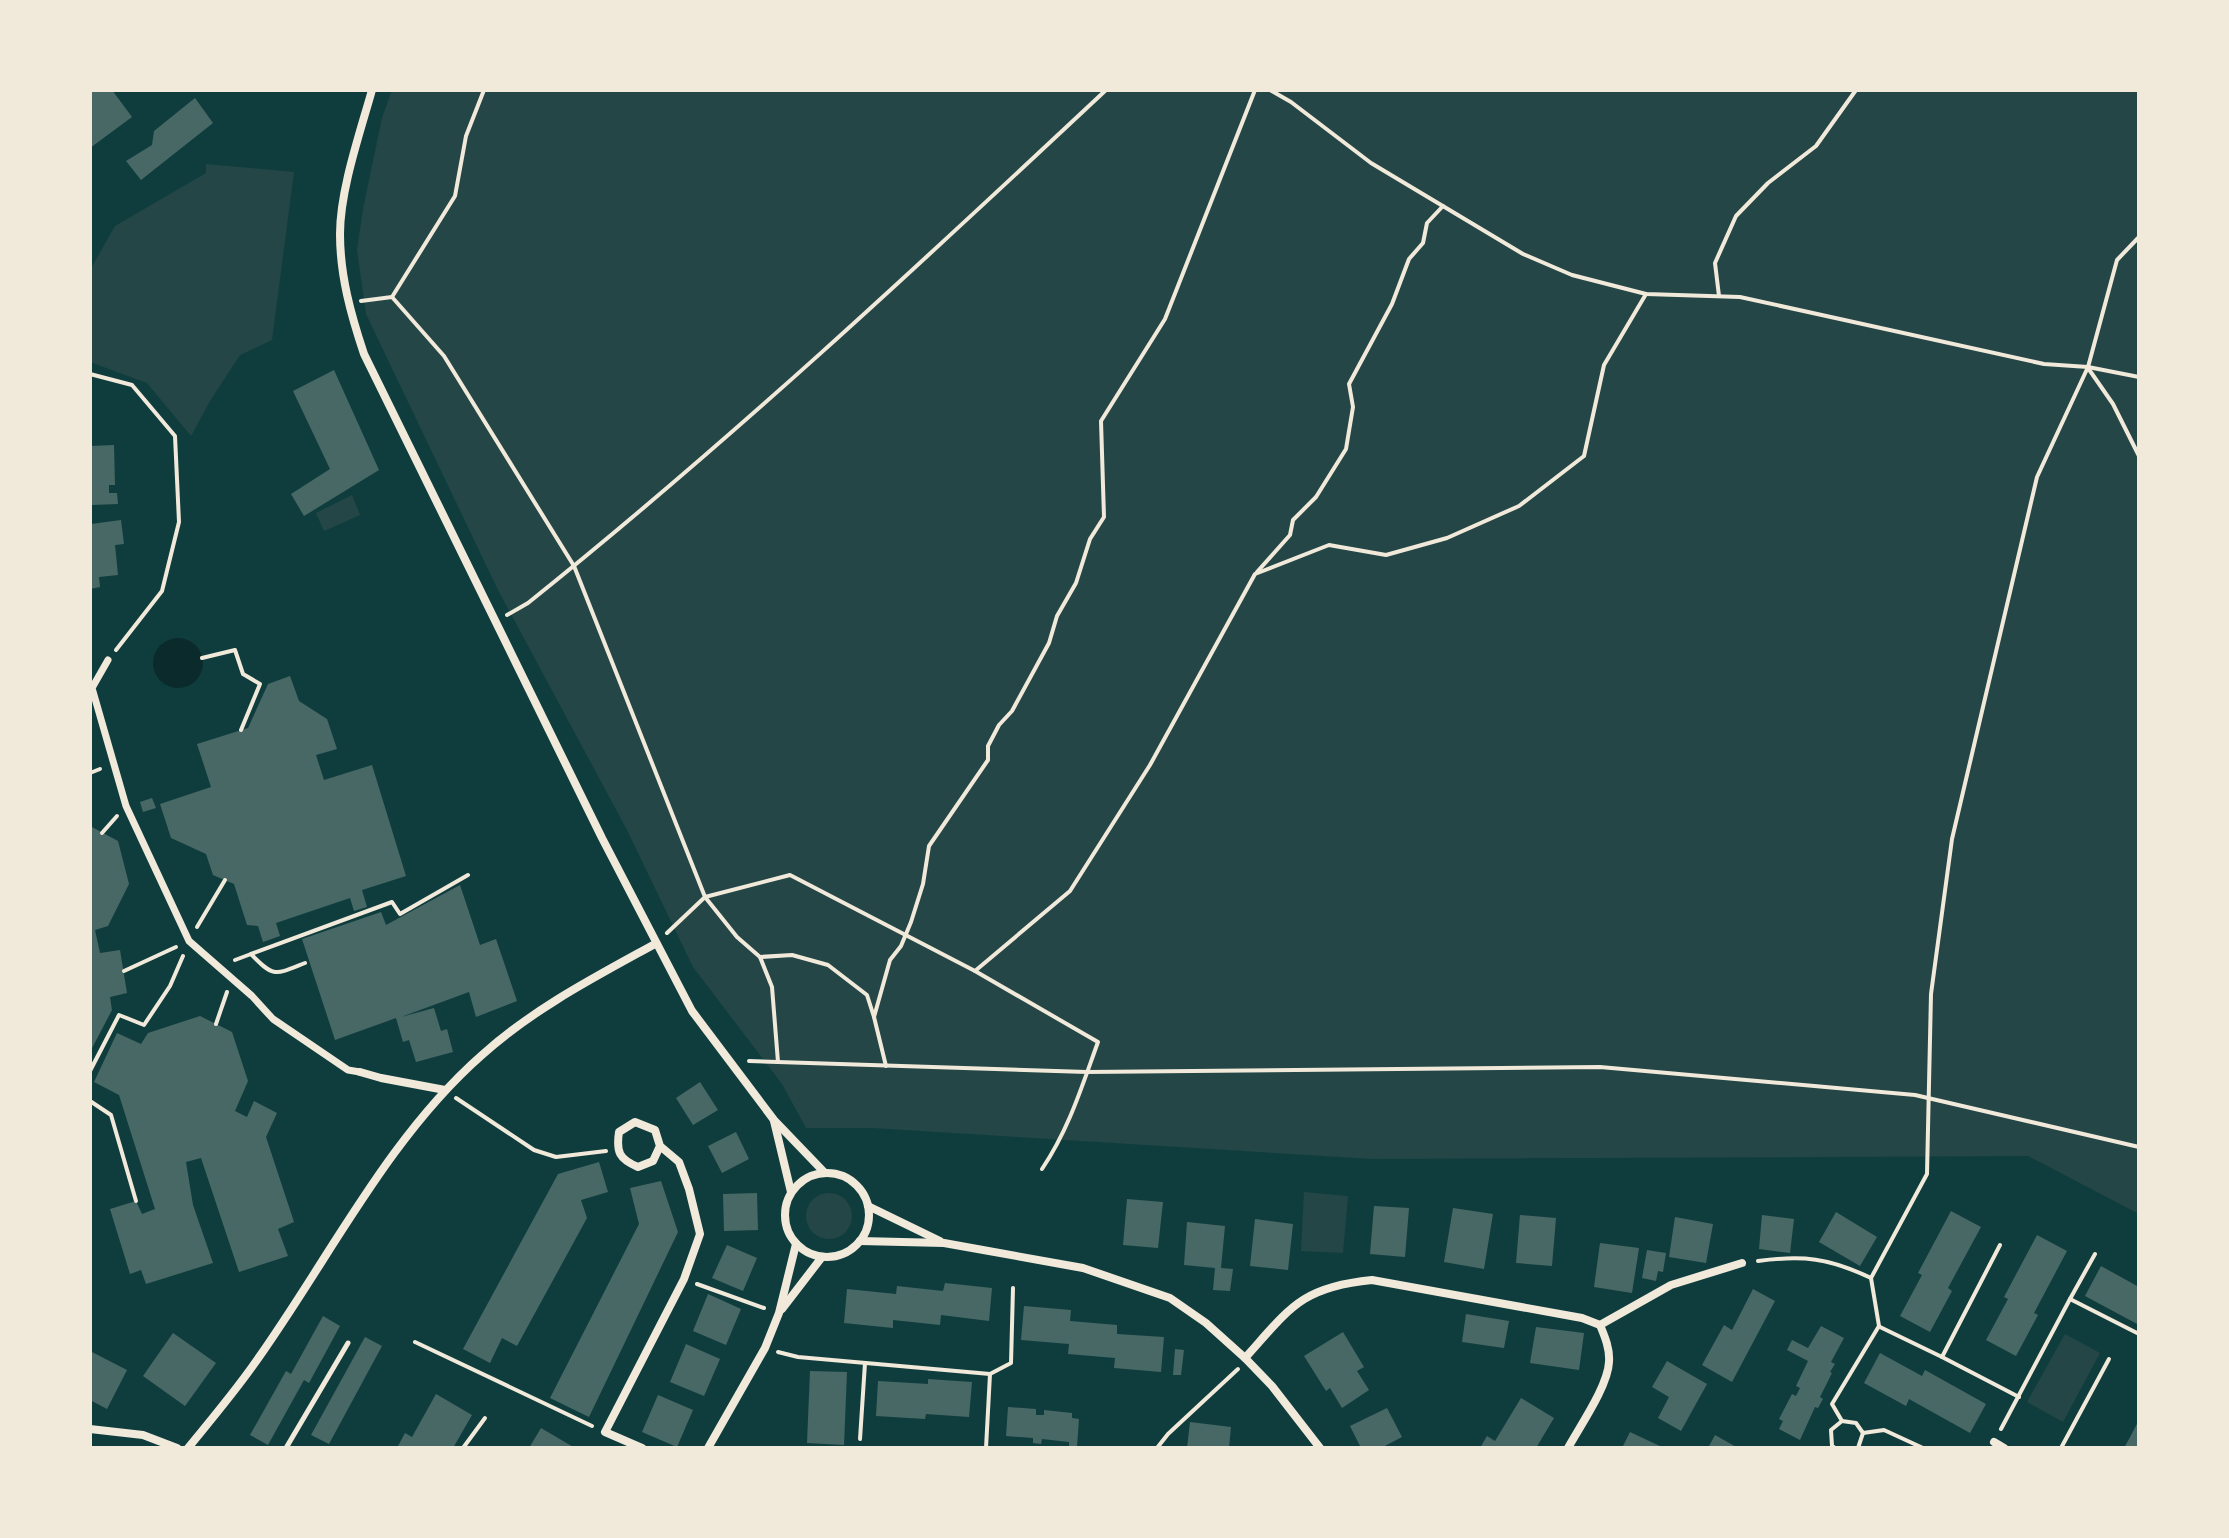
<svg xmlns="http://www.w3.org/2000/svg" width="2229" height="1538" viewBox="0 0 2229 1538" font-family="Raleway,sans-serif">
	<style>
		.green { fill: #244646 }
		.water { fill: #0a2a2b }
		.building { fill: #486865 }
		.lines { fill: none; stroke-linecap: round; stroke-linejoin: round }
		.path { stroke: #f1e9da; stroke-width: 4 }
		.service { stroke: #f1e9da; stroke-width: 5 }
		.pedestrian { stroke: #f1e9da; stroke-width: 7 }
		.minor { stroke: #f1e9da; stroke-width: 8 }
	</style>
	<rect width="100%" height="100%" fill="#0f3d3e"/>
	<g class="green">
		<path d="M392 90H2139V1214L2028 1156 1372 1159 872 1128H806L782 1084 693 967 627 830 498 590 366 314 357 250 363 209 382 118Z"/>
		<path d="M206 164 294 172 272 340 240 355 210 401 191 436 147 383 90 362V270L115 226 206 173Z"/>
		<path d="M352 495 360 515 324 531 316 513Z"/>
		<path d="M1304 1192 1348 1196 1343 1253 1301 1251Z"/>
		<circle cx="829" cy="1216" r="23"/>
		<path d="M2065 1334 2100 1353 2063 1422 2027 1402Z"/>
	</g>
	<circle class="water" cx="178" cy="663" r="25"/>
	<g class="building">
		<path d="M92 90H112L132 117 90 148Z"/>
		<path d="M195 98 213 123 141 180 126 161 152 145 154 131Z"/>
		<path d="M334 370 379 470 304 516 291 494 330 469 293 391Z"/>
		<path d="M114 445 115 485H109V493H117L118 504 92 505 90 446Z"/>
		<path d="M121 520 124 544 115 545 118 575 99 577 100 587 90 589 91 524Z"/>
		<path d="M290 676 299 701 327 719 337 749 316 755 324 780 372 765 406 876 362 890 367 907 354 911 350 898 276 923 280 936 263 942 258 926 247 925 234 884 213 875 206 854 171 838 160 804 211 787 197 744 248 728 268 684Z"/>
		<path d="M152 798 156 808 143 812 140 802Z"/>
		<path d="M90 826 118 841 129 884 108 926 95 930 100 953 120 950 127 993 110 997 112 1010 90 1052Z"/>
		<path d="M460 885 480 945 496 939 517 1001 476 1017 469 992 401 1017 434 1008 441 1031 447 1029 453 1052 416 1062 409 1040 403 1042 396 1018 335 1040 302 939 381 912 386 925Z"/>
		<path d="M200 1016 232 1032 248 1081 235 1111 247 1117 254 1101 277 1113 266 1137 294 1222 278 1229 288 1256 239 1272 201 1158 186 1162 193 1205 213 1263 146 1284 141 1270 130 1274 110 1209 136 1201 142 1214 155 1209 119 1095 94 1082 117 1033 141 1044 148 1033Z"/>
		<path d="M700 1082 718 1110 693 1125 676 1098Z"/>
		<path d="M736 1132 749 1159 722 1173 708 1146Z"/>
		<path d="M599 1162 608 1192 581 1200 587 1218 517 1346 502 1338 490 1363 463 1349 558 1174Z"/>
		<path d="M661 1181 678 1232 589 1417 550 1398 639 1224 630 1188Z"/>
		<path d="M757 1193 758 1230 724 1231 723 1194Z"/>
		<path d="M1127 1199 1163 1202 1158 1248 1123 1245Z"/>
		<path d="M1374 1206 1409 1208 1405 1257 1370 1254Z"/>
		<path d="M1453 1208 1493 1214 1484 1269 1444 1262Z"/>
		<path d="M1951 1211 1981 1227 1948 1288 1952 1291 1930 1332 1900 1316 1922 1275 1918 1273Z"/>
		<path d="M1836 1212 1877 1237 1860 1266 1819 1242Z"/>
		<path d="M1520 1215 1556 1218 1552 1266 1516 1263Z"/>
		<path d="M1762 1215 1794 1219 1790 1253 1759 1249Z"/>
		<path d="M1675 1217 1713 1224 1706 1263 1669 1257Z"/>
		<path d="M1255 1219 1293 1224 1288 1270 1250 1266Z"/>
		<path d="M1187 1222 1225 1226 1221 1268 1233 1269 1230 1291 1213 1290 1215 1268 1184 1265Z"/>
		<path d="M2037 1235 2067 1251 2034 1313 2038 1315 2016 1356 1986 1340 2008 1299 2004 1297Z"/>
		<path d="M1600 1243 1639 1248 1632 1293 1594 1287Z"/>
		<path d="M727 1245 757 1258 743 1291 712 1278Z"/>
		<path d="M1647 1250 1666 1253 1663 1272 1658 1271 1656 1281 1642 1278Z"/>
		<path d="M2101 1266 2139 1287V1325L2085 1296Z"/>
		<path d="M945 1283 992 1288 989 1321 941 1315 940 1325 893 1320V1328L844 1323 847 1289 896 1294 897 1286 943 1291Z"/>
		<path d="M1753 1289 1775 1301 1732 1382 1702 1365 1724 1325 1732 1330Z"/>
		<path d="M708 1294 741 1309 726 1345 693 1331Z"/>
		<path d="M1024 1306 1071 1310 1070 1321 1117 1325V1334L1164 1337 1161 1372 1114 1368 1115 1358 1068 1354 1069 1344 1021 1340Z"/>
		<path d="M1466 1314 1509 1321 1504 1348 1462 1342Z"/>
		<path d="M323 1316 340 1326 309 1383 304 1380 268 1445 250 1435 286 1371 291 1374Z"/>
		<path d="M1821 1326 1844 1338 1831 1362 1835 1364 1830 1372 1832 1373 1820 1397 1823 1399 1818 1408 1815 1407 1800 1440 1779 1429 1783 1421 1779 1419 1792 1394 1796 1396 1800 1388 1796 1386 1808 1361 1787 1350 1792 1340 1808 1348Z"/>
		<path d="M1536 1327 1584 1333 1579 1370 1530 1363Z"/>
		<path d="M1343 1332 1364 1367 1357 1371 1369 1390 1342 1408 1330 1388 1326 1391 1304 1356Z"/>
		<path d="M173 1333 216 1363 185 1406 143 1376Z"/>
		<path d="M365 1337 382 1346 329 1444 311 1435Z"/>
		<path d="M686 1344 720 1359 704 1396 670 1382Z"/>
		<path d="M1175 1349 1184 1350 1181 1375H1173Z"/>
		<path d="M90 1351 127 1370 107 1409 90 1400Z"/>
		<path d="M1880 1353 1922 1376 1925 1370 1986 1404 1970 1433 1909 1399 1906 1406 1864 1383Z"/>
		<path d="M1667 1361 1707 1384 1681 1431 1658 1418 1669 1397 1652 1387Z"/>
		<path d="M810 1371 847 1372 844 1445 807 1443Z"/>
		<path d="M928 1379 972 1382 969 1417 926 1414 925 1419 876 1416 878 1381 928 1384Z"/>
		<path d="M436 1394 472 1415 453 1448H397L405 1433 412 1437Z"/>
		<path d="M658 1395 693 1410 677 1447 642 1432Z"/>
		<path d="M1521 1398 1554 1418 1536 1448H1480L1487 1436 1495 1441Z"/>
		<path d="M1008 1407 1036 1409V1415H1044V1410L1072 1413V1418L1079 1419 1077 1447 1069 1446V1442L1042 1439 1041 1444 1033 1443V1438L1006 1436Z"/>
		<path d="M1387 1408 1402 1437 1381 1448H1361L1350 1426Z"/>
		<path d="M2139 1420V1448H2124L2129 1439Z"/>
		<path d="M1190 1422 1231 1427 1229 1448H1187Z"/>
		<path d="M541 1428 575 1448H529Z"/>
		<path d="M1630 1432 1664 1448H1622Z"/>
		<path d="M1715 1435 1738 1448H1708Z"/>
	</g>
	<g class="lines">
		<g class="path">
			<path d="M1270 90 1291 102 1371 163 1523 254 1572 275 1646 294 1740 297 2044 364 2088 367 2139 377"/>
			<path d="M1719 296 1715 263 1736 216 1768 183 1816 146 1856 90"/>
			<path d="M392 297 455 196 466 136 484 90"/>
			<path d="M361 301 392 297 444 356 574 566 705 897 737 937 760 957 772 987 778 1062"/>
			<path d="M2088 368 2113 404 2139 456"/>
			<path d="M90 374 132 385 175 436 179 522 162 591 116 650"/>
			<path d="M1257 572 1290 535 1293 520 1316 497 1346 449 1353 407 1349 384 1392 304 1409 259 1423 243 1427 223 1443 206"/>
			<path d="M507 615 528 603C729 442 918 266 1106 90"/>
			<path d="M202 658 235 650 243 674 260 684 241 730"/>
			<path d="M90 773 100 769"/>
			<path d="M102 833 117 816"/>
			<path d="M197 927 225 880"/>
			<path d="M667 933 705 897 790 875 975 971 1070 891 1150 765 1255 574 1329 545 1386 555 1447 538 1519 506 1584 456 1604 365 1646 294"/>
			<path d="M251 954 392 902 400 914 468 875"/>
			<path d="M760 957 792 955 828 965 867 995 874 1017"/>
			<path d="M235 960 251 954C274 978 275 975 305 963"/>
			<path d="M124 971 176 947"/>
			<path d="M975 971 1098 1042C1082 1086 1069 1129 1042 1169"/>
			<path d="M216 1024 227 992"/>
			<path d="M749 1061 1087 1072 1600 1067 1915 1095 2139 1147"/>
			<path d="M886 1066 874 1017 890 960 901 946 911 922 923 884 929 846 988 760V746L999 725 1012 711 1049 643 1057 616 1076 583 1090 539 1104 517 1101 421 1165 319 1255 90"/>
			<path d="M90 1071 119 1015 144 1025 170 986 183 956"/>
			<path d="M456 1098 534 1150 556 1157 606 1151"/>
			<path d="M90 1101 111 1115 136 1201"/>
			<path d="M2000 1245 1942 1357 2019 1397"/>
			<path d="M1758 1261C1803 1255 1829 1258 1871 1278"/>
			<path d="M1871 1278 1927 1174 1931 994 1952 839 2037 477 2088 367 2117 260 2139 237"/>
			<path d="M697 1284 764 1308"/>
			<path d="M2070 1299 2095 1254"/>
			<path d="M1880 1327 1942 1357"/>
			<path d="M415 1342 592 1426"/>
			<path d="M778 1352 798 1357 990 1374"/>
			<path d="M1842 1421 1856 1423 1863 1433 1884 1430 1923 1448"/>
			<path d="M2001 1429 2070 1299 2139 1334"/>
			<path d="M860 1439 865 1363"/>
			<path d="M463 1448 485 1418"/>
			<path d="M986 1448 990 1374 1011 1363 1013 1288"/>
			<path d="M1157 1448 1168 1434 1238 1369"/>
			<path d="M1835 1448 1832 1446 1831 1430 1842 1421 1832 1404 1879 1326 1871 1278"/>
			<path d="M1858 1448 1863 1433"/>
			<path d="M2061 1448 2109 1359"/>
		</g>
		<path class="service" d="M286 1448 348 1343"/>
		<path class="pedestrian" d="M108 660 92 688 126 806 189 941 252 996 273 1019 348 1070 360 1072"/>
		<g class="minor">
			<path d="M372 90C360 133 340 190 340 234 340 276 351 315 364 354L602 838 692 1011 774 1120 824 1172"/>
			<path d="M360 1072 381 1078 445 1090"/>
			<path d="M774 1121 791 1192"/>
			<circle cx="827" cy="1215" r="42"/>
			<path d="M868 1206 940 1241"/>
			<path d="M860 1241 944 1243 1083 1268 1170 1298 1206 1323 1245 1358 1272 1386 1320 1448"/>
			<path d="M782 1309 822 1257"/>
			<path d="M1600 1325 1671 1285 1742 1263"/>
			<path d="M1245 1358C1290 1308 1301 1287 1372 1280L1582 1318 1600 1325C1605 1337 1610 1349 1609 1362 1608 1386 1580 1426 1568 1448"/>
			<path d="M90 1429 143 1435 177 1448"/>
			<path d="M1994 1442 2004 1448"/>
			<path d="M188 1448C210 1421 232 1395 252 1367 326 1265 386 1139 482 1055 533 1009 595 977 655 944"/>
			<path d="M642 1448 605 1432 684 1279 700 1234 689 1189 679 1162 660 1146 655 1130 635 1122 619 1132C616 1152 619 1159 638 1167L653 1161 660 1146"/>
			<path d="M708 1448 765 1348 779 1313 796 1244"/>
		</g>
	</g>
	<rect width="2229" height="1538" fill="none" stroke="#f1e9da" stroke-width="184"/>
</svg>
